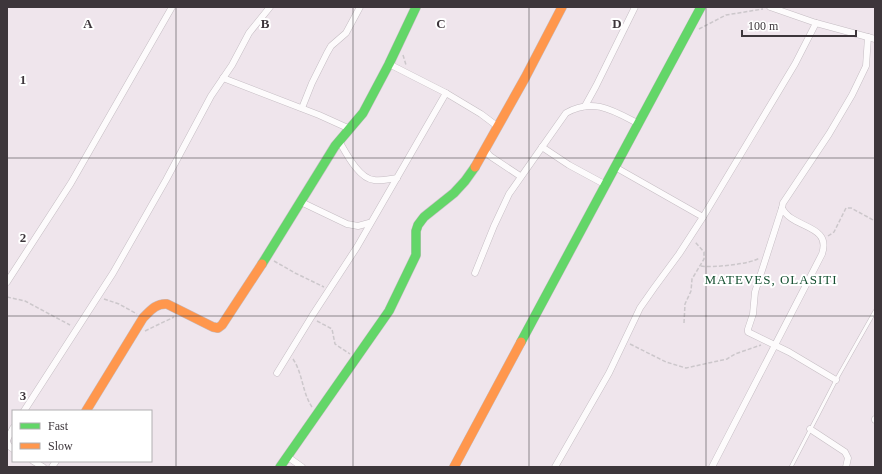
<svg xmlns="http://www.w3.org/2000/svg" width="882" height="474" viewBox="0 0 882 474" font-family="'Times New Roman',serif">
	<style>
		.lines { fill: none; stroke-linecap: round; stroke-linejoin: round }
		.lane-casing { stroke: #c5bdc3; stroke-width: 4 }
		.street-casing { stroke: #c5bdc3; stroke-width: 7 }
		.fast-casing { stroke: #c5bdc3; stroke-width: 10 }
		.slow-casing { stroke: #c5bdc3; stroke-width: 10 }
		.path { stroke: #ccc7cb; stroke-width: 1.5; stroke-dasharray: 4 2; stroke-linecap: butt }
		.lane { stroke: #fdfbfc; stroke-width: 3 }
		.street { stroke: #fdfbfc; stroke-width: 6 }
		.fast { stroke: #63d668; stroke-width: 9 }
		.slow { stroke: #ff974d; stroke-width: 9 }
		.grid { fill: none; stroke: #3d363b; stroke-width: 1; stroke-opacity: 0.55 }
		.labels { text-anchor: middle; stroke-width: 4; stroke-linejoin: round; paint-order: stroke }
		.neighbourhood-label { font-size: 13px; letter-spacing: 1px; fill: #144f30; stroke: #fff }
		.grid-label { font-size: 13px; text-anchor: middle; font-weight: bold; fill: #3d363b; stroke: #fff; stroke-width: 4; stroke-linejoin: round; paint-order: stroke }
	</style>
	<rect width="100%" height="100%" fill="#efe5ec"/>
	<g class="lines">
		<defs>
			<path id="lane" d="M791 467 836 380 875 311"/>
			<g id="street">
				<path d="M770 7 816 23 875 39"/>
				<path d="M389 64 446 93 481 114 497 126"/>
				<path d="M223 78 319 115 350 129"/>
				<path d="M585 106 596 86 635 7"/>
				<path d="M302 108 312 83 327 53 331 46 346 33 360 7"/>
				<path d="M339 141C346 153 359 179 374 180 382 181 389 179 397 178"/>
				<path d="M542 147 569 165 606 185"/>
				<path d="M485 150 490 156 520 176"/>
				<path d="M615 167 703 217"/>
				<path d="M301 202 347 224 358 226 369 223"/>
				<path d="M782 208 755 292 753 314 748 329V332L789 352 836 380"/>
				<path d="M475 273 494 226 509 194 566 113C593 97 614 111 639 124"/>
				<path d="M7 282 71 183 172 7"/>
				<path d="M277 373 312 316 357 247 446 93"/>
				<path d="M24 411 113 273 166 180 211 96 232 65 249 33 270 7"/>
				<path d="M875 420V419"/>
				<path d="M810 429 845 452 848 458 846 467"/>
				<path d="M7 440 13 428"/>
				<path d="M7 442 9 446 13 449"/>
				<path d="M288 457 302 467"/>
				<path d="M33 461 43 467"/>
				<path d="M52 467 56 461"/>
				<path d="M555 467 609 373 640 308 654 288 679 254 703 217 795 64 816 23"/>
				<path d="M712 467 822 254C832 224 792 229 782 208L783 203 829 134 852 95 866 66 868 37"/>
			</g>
			<g id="fast">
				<path d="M262 264 335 146 363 113 389 64 416 7"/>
				<path d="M521 342 701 7"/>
				<path d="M280 467 389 311 416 255V231L418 225 424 217 454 193 465 181 475 167"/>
			</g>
			<g id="slow">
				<path d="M475 167 525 78 562 7"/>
				<path d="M86 411 143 318C150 311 156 303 167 304L213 327 218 328 222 325 262 264"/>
				<path d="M454 467 521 342"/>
			</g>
		</defs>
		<use href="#lane" class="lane-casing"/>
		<use href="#street" class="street-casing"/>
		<use href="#fast" class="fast-casing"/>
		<use href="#slow" class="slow-casing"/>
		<g class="path">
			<path d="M699 29 726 15 763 9"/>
			<path d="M403 55 406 65"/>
			<path d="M828 236 834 232 846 208H851L875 221"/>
			<path d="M274 261 295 273 324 287"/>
			<path d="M701 266C711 268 752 264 759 258"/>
			<path d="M7 297 25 301 70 325"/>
			<path d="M104 299 119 304 137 314"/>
			<path d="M317 321 332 329 335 344 350 354"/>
			<path d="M684 323 685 304 691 291 692 279 704 259V252L695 242"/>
			<path d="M145 331 174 317"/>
			<path d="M630 344 666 362 686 368 727 359 735 354 761 345"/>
			<path d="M293 359C303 374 302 392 312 407"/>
		</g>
		<use href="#lane" class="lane"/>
		<use href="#street" class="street"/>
		<use href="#fast" class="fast"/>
		<use href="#slow" class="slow"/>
	</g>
	<path class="grid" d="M176 7V467M353 7V467M529 7V467M706 7V467M7 158H875M7 316H875"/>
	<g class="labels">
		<g class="neighbourhood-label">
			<text x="771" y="284">MATEVES, OLASITI</text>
		</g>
	</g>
	<g class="grid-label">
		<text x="88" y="28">A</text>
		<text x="265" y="28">B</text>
		<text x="441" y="28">C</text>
		<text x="617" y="28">D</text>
		<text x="23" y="84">1</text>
		<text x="23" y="242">2</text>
		<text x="23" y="400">3</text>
	</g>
	<rect width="882" height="474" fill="none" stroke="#3d363b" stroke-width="16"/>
	<rect x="12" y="410" width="140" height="52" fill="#ffffff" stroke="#b1afb1"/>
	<rect x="20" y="423" width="20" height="6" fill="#63d668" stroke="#b1afb1"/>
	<text x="48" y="430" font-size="12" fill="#3d363b">Fast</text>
	<rect x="20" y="443" width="20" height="6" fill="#ff974d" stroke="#b1afb1"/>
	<text x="48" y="450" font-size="12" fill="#3d363b">Slow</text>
	<path d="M742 30v6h114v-6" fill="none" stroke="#3d363b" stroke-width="2"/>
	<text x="748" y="30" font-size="12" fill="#3d363b" stroke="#ffffff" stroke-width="3" paint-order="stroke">100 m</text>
</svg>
